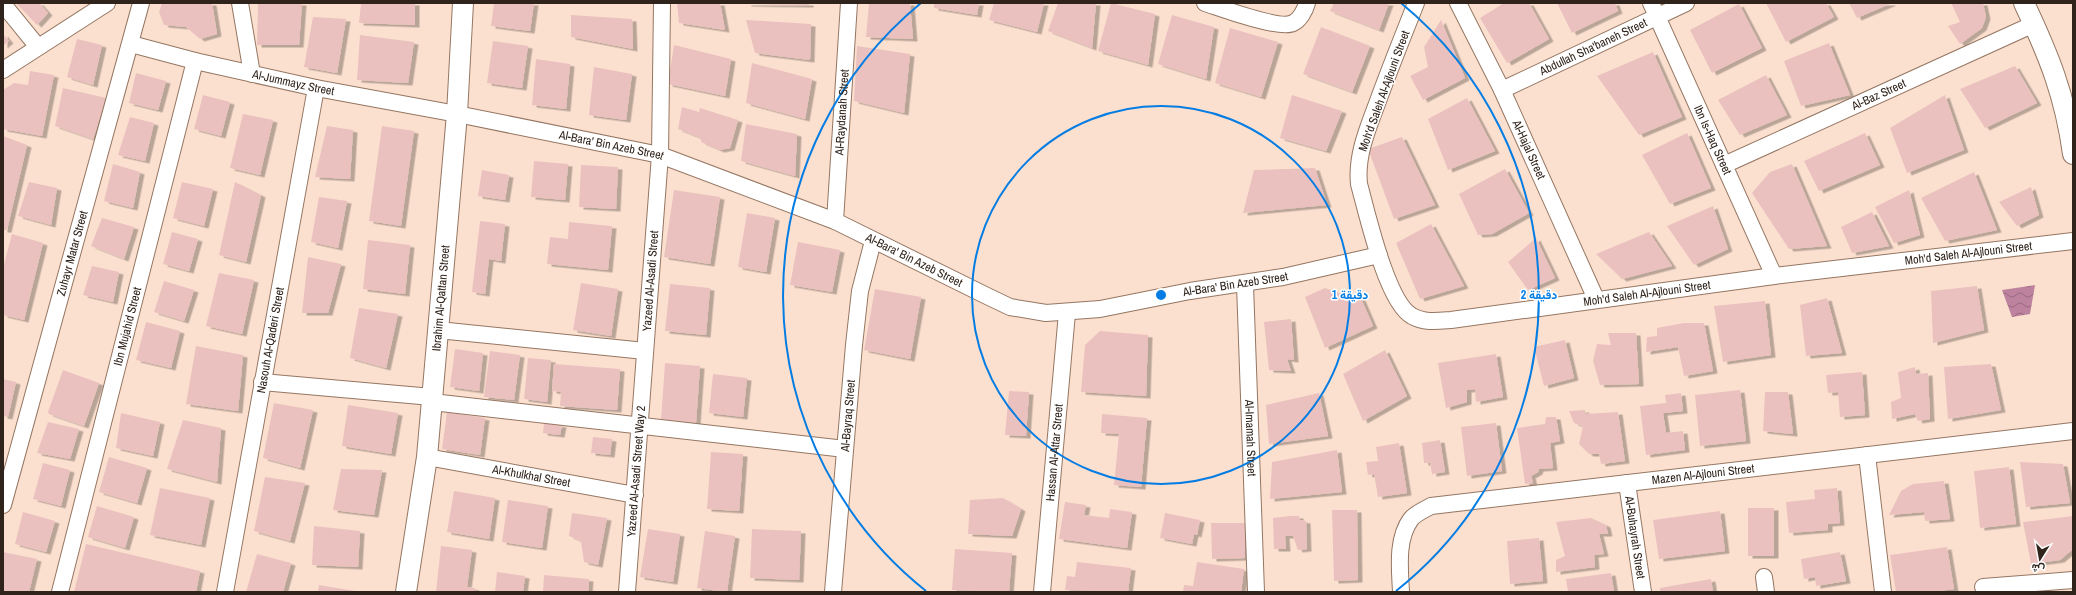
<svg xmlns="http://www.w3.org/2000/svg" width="2076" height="595" viewBox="0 0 2076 595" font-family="'Archivo Narrow',Vazirmatn,sans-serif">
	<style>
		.water { fill: url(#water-waves) }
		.building { fill: #ebc1bf; filter: url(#shadow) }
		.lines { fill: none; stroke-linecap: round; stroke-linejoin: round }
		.minor-casing { stroke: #947662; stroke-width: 18 }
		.tertiary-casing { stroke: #947662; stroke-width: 22 }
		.minor { stroke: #fff; stroke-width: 16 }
		.tertiary { stroke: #fff; stroke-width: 20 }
		.ring { fill: none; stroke: #037de3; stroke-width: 2 }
		.labels { text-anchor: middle; stroke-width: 3; stroke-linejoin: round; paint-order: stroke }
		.street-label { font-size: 12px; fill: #2f231b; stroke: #fff }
		.centre { fill: #037de3; stroke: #fff; stroke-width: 2 }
		.ring-label { font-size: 12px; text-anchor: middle; font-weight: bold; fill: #037de3; stroke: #fff; stroke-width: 3; stroke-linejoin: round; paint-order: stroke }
	</style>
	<defs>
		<pattern id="water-waves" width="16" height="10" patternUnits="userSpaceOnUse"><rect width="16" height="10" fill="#bd829e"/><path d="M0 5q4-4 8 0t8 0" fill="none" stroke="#9a6a80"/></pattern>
		<filter id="shadow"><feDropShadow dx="4.5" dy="2.5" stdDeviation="0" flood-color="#0004"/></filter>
	</defs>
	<rect width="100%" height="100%" fill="#fce0cf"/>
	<path class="water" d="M2035 285 2030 314 2012 317 2002 290Z"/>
	<g class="building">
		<path d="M16 3H39L48 13 37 25Z"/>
		<path d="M162 3H212L217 34 200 39 186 27 164 25 159 12Z"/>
		<path d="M258 3H302L299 45H257Z"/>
		<path d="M361 3H415V25L359 23Z"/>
		<path d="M494 3H534L530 31 491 26Z"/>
		<path d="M677 3H720L725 30 679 23Z"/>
		<path d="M747 3H809V5L747 4Z"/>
		<path d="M869 3H910L913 39 866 37Z"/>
		<path d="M934 3H979L977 15 934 8Z"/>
		<path d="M994 3H1044L1037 32 989 20Z"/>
		<path d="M1058 3H1096L1092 48 1048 31Z"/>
		<path d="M1111 3 1155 14 1148 65 1098 51Z"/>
		<path d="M1334 3H1389L1379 30 1330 11Z"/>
		<path d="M1504 3H1529L1549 39 1507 63 1480 18Z"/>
		<path d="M1557 3H1615L1618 11 1572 33Z"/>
		<path d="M1766 3H1826L1834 17 1786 42Z"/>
		<path d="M1849 3H1892L1857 18Z"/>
		<path d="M1951 3H1983L1986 17 1982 28 1960 44 1948 26 1960 22Z"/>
		<path d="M1739 4 1762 48 1712 73 1690 30Z"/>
		<path d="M571 15 632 19 633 49 571 37Z"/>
		<path d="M1172 15 1214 27 1206 79 1158 64Z"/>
		<path d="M313 17 346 19 337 73 304 67Z"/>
		<path d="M746 20 811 24 810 60 755 53Z"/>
		<path d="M1441 20 1465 78 1423 100 1410 76 1428 67 1424 47Z"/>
		<path d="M1321 27 1370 46 1352 92 1303 74Z"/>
		<path d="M1230 28 1278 42 1261 97 1215 83Z"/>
		<path d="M3 34 9 41 3 46Z"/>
		<path d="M360 35 414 42 408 83 357 80Z"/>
		<path d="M77 39 102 45 93 85 67 77Z"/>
		<path d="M493 41 528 46 522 88 487 83Z"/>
		<path d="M1829 43 1850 95 1801 106 1784 61Z"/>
		<path d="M674 45 731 59 725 96 668 84Z"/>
		<path d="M857 46 910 54 904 113 854 101Z"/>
		<path d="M1653 52 1682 117 1639 135 1597 76Z"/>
		<path d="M536 59 570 64 566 109 532 105Z"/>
		<path d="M752 63 812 79 805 119 746 103Z"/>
		<path d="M2015 66 2037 103 1985 128 1960 89Z"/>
		<path d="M594 67 632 74 626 120 589 115Z"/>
		<path d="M30 71 54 75 42 136 3 129V90L14 83 28 85Z"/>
		<path d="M136 73 166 81 158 110 129 103Z"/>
		<path d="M1766 75 1787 115 1740 135 1718 100Z"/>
		<path d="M63 88 106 98 93 139 55 126Z"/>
		<path d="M203 95 230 102 221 136 194 129Z"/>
		<path d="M1292 95 1342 111 1326 151 1280 138Z"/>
		<path d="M1945 95 1964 150 1907 173 1890 128Z"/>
		<path d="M1467 98 1495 151 1448 170 1428 119Z"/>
		<path d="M682 107 699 112 700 108 738 120 730 148 720 150 701 142V138L678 129Z"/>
		<path d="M243 114 273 120 260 175 230 168Z"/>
		<path d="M130 117 154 123 145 161 118 155Z"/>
		<path d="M746 124 797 134 795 176 741 161Z"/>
		<path d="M327 126 353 130 350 179 315 177Z"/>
		<path d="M382 126 414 131 401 226 369 221Z"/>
		<path d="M1687 133 1711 188 1670 204 1642 155Z"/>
		<path d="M1865 133 1880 165 1819 191 1804 161Z"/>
		<path d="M3 136 27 145 7 230H3Z"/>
		<path d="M1402 137 1435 205 1394 219 1368 149Z"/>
		<path d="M534 161 568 164 565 200 531 197Z"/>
		<path d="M113 164 140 172 133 208 104 201Z"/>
		<path d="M1792 164 1827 246 1789 249 1752 193 1770 172Z"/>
		<path d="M581 165 618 167 616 209 579 207Z"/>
		<path d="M1315 168 1327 205 1243 213 1254 170Z"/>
		<path d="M1505 169 1529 213 1492 234 1478 235 1459 194Z"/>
		<path d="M482 170 509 175 505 200 478 196Z"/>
		<path d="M1974 172 1997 230 1945 241 1921 198Z"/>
		<path d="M29 182 57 188 51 225 18 216Z"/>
		<path d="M182 182 213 189 204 226 173 218Z"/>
		<path d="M235 182 261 195 246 262 219 255Z"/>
		<path d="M2031 187 2039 215 2017 226 1999 202Z"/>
		<path d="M674 190 720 197 710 264 664 257Z"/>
		<path d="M1909 190 1920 235 1894 243 1875 207Z"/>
		<path d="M319 197 347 201 338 248 311 242Z"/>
		<path d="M1713 206 1728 249 1694 265 1667 226Z"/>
		<path d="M1872 212 1889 246 1852 253 1841 227Z"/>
		<path d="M747 213 775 218 766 272 738 267Z"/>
		<path d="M102 218 134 227 124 259 91 246Z"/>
		<path d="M480 221 505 224 501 261 489 259 485 294 472 292Z"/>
		<path d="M569 222 612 226 608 270 547 264 550 237 568 239Z"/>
		<path d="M1431 224 1464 286 1420 299 1396 243Z"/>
		<path d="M172 232 198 239 189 271 163 264Z"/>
		<path d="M1649 232 1672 266 1622 279 1596 254Z"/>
		<path d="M12 234 43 243 24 320 3 315V268Z"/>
		<path d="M1536 238 1555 278 1528 290 1508 262Z"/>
		<path d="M368 240 410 245 405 294 363 289Z"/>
		<path d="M798 242 840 250 832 292 790 285Z"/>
		<path d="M308 257 341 264 328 313H302Z"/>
		<path d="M92 266 119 272 113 302 83 295Z"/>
		<path d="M219 273 254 280 242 334 206 326Z"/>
		<path d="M164 281 194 290 184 321 154 312Z"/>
		<path d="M581 283 618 289 611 336 573 330Z"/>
		<path d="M670 284 710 288 706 335 665 331Z"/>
		<path d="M1977 286 1984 330 1933 343 1931 291Z"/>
		<path d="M1325 288 1339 293 1360 296 1373 326 1325 348 1305 297Z"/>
		<path d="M875 289 921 297 910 359 864 350Z"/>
		<path d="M1827 298 1842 353 1806 356 1800 305Z"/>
		<path d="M1765 301 1771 355 1723 362 1714 306Z"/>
		<path d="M359 308 398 314 386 368 350 358Z"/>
		<path d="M1291 319 1294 360 1287 359 1291 371 1269 370 1264 322Z"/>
		<path d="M146 322 180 331 171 368 136 360Z"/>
		<path d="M1684 323H1704L1713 371 1684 376 1678 347 1646 352 1647 337 1657 336V328Z"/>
		<path d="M1100 331 1148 335 1146 396 1081 392 1085 345Z"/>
		<path d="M1608 333H1636L1639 384 1600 385 1593 361 1597 344 1611 345Z"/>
		<path d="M1565 340 1574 378 1544 386 1534 347Z"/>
		<path d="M196 346 243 355 238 411 186 404Z"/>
		<path d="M455 349 483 353 479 391 450 387Z"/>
		<path d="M1385 350 1407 396 1363 421 1343 374Z"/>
		<path d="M490 351 520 355 514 400 484 397Z"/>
		<path d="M1496 354 1503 397 1476 402 1475 389 1467 390V402L1446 408 1438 363Z"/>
		<path d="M528 358 551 360 547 402 524 399Z"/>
		<path d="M665 363 700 366 696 423 661 420Z"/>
		<path d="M554 364 620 369 617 410 560 406 561 392 552 391Z"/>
		<path d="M1991 364 2001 410 1948 419 1944 367Z"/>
		<path d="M1915 367 1916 374 1928 373 1930 419 1918 421 1915 414 1892 419 1891 402 1901 398 1898 372Z"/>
		<path d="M63 370 99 383 84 426 49 414 48 412Z"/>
		<path d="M1862 372 1865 415 1840 417 1838 392 1828 393 1826 375Z"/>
		<path d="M713 374 747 378 743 417 709 413Z"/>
		<path d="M3 379 16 382 8 417 3 416Z"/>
		<path d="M1740 390 1746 441 1700 446 1695 395Z"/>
		<path d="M1009 391 1029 392 1026 436 1005 435Z"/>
		<path d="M1765 392H1788L1793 434 1763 431Z"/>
		<path d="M1319 393 1328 436 1269 444 1266 405Z"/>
		<path d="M1681 393 1683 411 1663 413 1666 433 1683 431 1685 450 1646 455 1640 406 1666 403 1665 395Z"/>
		<path d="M274 403 313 410 300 468 263 458Z"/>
		<path d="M348 405 398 413 391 454 342 446Z"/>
		<path d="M1585 410V414L1618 412 1625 461 1601 464 1599 454H1589L1579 444 1583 426 1574 423 1569 411Z"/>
		<path d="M447 412 485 418 480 455 442 449Z"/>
		<path d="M121 413 160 422 153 456 116 448Z"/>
		<path d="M1102 414 1147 418 1141 487 1114 485 1119 434 1101 433Z"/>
		<path d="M1546 417H1556L1560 441 1550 443 1553 468 1539 469 1538 472 1531 476 1533 483 1525 484 1517 428 1545 424Z"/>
		<path d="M183 420 221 428 217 482 167 469Z"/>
		<path d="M48 422 79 429 70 459 37 453Z"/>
		<path d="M544 423 562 425 560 435 543 433Z"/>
		<path d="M1496 423 1502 471 1467 476 1461 427Z"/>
		<path d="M593 437 612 439 610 455 591 453Z"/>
		<path d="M1440 440 1445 472 1432 474 1430 463H1424L1422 443Z"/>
		<path d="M1399 443 1407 493 1378 497 1374 474 1368 475 1366 462 1378 461 1376 447Z"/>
		<path d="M1337 450 1342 492 1270 499 1272 462Z"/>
		<path d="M711 452 743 454 739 511 707 509Z"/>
		<path d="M109 457 147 468 137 503 99 492Z"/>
		<path d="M2020 462 2063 464 2070 503 2026 507Z"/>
		<path d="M43 463 70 470 61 506 33 499Z"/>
		<path d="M2009 467 2016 524 1980 528 1974 471Z"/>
		<path d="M341 469 382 470 374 515 333 510Z"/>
		<path d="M265 477 305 483 290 541 254 531Z"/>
		<path d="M1944 481 1950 519 1925 521 1924 512 1889 515 1901 491 1913 484Z"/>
		<path d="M160 488 210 498 201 545 150 535Z"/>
		<path d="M1837 488 1840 523 1828 524V530L1789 533 1786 502 1815 499 1814 490Z"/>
		<path d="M454 491 495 498 489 539 447 532Z"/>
		<path d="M1003 498 1021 509 1012 536 968 534 970 500Z"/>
		<path d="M508 500 548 506 542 548 502 542Z"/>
		<path d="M1065 502 1086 505 1084 515 1109 518 1110 509 1132 512 1127 548 1059 539Z"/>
		<path d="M97 506 134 517 125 548 88 537Z"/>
		<rect x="1748" y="508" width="26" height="48"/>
		<path d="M1332 510H1357L1358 580 1334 581Z"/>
		<path d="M1720 511 1725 551 1659 559 1653 520Z"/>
		<path d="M23 512 55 521 46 552 15 544Z"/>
		<path d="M572 513 607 518 598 565 584 562 581 541 569 536Z"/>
		<path d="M1165 513 1200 520 1197 535 1194 534 1192 544 1160 538Z"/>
		<path d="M1290 516H1299L1300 520 1306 521 1307 549 1298 550 1293 536H1285L1286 549H1274L1273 518Z"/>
		<path d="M2073 516V549L2060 560 2031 564 2023 522Z"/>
		<path d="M1591 518 1606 525 1608 534H1599L1604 554 1594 555 1595 567 1556 572V560L1565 556 1556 522Z"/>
		<path d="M1211 523H1245V558L1212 559Z"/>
		<path d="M314 526 360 531 358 567 312 565Z"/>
		<path d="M648 529 680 534 673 582 640 577Z"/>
		<path d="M752 529 801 531 799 580 750 578Z"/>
		<path d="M705 531 735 536 727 592 697 588Z"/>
		<path d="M1539 538 1543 581 1510 584 1507 541Z"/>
		<path d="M86 544 200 571 196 592H74Z"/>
		<path d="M441 546 472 550 467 587 475 588 474 592H436Z"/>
		<path d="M1947 547 1954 589 1932 592H1896L1890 555Z"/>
		<path d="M955 549 1012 553 1009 592 952 590Z"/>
		<path d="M3 552 37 559 29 592H3Z"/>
		<path d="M1840 552 1846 581 1816 586 1815 577 1804 579 1801 559Z"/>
		<path d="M257 554 291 563 283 592H246Z"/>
		<path d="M1077 562 1131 568 1128 592 1065 590 1067 576 1075 577Z"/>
		<path d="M1197 562 1244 569 1241 592H1183L1184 585 1193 586Z"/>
		<path d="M497 572 525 576 523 592H495Z"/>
		<path d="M1611 573 1614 592H1568L1566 579Z"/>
		<path d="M544 575 589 579 588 592H543Z"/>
		<path d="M1711 579 1713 592H1660V588Z"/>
		<path d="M319 585 355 591V592H318Z"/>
	</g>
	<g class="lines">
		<defs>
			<g id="minor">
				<path d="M240 3 252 74"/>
				<path d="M1205 3C1221 8 1280 30 1293 23 1300 20 1305 10 1307 3"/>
				<path id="s1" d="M1416 3C1403 36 1390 68 1378 101 1368 128 1356 155 1359 184 1367 213 1387 303 1412 316 1424 323 1438 321 1451 320L1774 276 2073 241"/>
				<path id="s2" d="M1458 3 1502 90 1596 299"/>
				<path id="s3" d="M1651 3 1774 276"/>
				<path d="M3 4 38 47"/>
				<path id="s4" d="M131 44 195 61 316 88 457 114 660 155 835 221 987 296 1010 307 1046 313 1100 309 1190 291 1283 277 1379 255"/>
				<path d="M3 70 107 3"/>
				<path id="s5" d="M1502 90 1686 3"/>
				<path id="s6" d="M1724 165 2034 24"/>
				<path id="s7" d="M835 221 849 3"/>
				<path id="s8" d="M1245 285 1256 592"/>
				<path d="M438 330 645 351"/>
				<path d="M262 382 432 397"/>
				<path d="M432 402 845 449"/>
				<path d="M1867 455 1883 592"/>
				<path id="s9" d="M427 457 635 495"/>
				<path id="s10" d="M1627 483 1643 592"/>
				<path id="s11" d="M3 505 141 3"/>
				<path d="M1764 577 1766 592"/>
				<path d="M1983 587 2073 580"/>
				<path id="s12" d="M60 592 195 61"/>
				<path id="s13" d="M225 592 316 88"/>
				<path id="s14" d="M627 592 660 155 662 3"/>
				<path id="s15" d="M833 592 854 345 860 291 873 241"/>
				<path id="s16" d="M1042 592 1067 313"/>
				<path id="s17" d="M1401 592C1400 570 1396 539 1411 519 1416 513 1424 510 1431 506L2073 431"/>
			</g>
			<g id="tertiary">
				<path d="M2024 3C2049 56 2065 95 2073 154"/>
				<path id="s18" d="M406 592 427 457 457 114 463 3"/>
			</g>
		</defs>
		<use href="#minor" class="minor-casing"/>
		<use href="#tertiary" class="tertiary-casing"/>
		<use href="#minor" class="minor"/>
		<use href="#tertiary" class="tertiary"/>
	</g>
	<g class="ring">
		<circle cx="1161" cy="295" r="189"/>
		<path d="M926 591A378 378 0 0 1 921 3M1401 3A378 378 0 0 1 1396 591"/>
	</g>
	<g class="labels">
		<g class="street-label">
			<text dy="4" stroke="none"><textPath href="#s5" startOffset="101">Abdullah Sha'baneh Street</textPath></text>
			<text dy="4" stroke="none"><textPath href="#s4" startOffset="167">Al-Jummayz Street</textPath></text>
			<text transform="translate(1384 91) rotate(-70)" y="4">Moh'd Saleh Al-Ajlouni Street</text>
			<text dy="4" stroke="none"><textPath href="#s6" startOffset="170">Al-Baz Street</textPath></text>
			<text dy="4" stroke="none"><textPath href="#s7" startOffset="109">Al-Raydanah Street</textPath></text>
			<text dy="4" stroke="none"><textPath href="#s3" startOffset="150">Ibn Is-Haq Street</textPath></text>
			<text dy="4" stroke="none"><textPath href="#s4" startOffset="491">Al-Bara' Bin Azeb Street</textPath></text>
			<text dy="4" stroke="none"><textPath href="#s2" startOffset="163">Al-Hajal Street</textPath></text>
			<text dy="4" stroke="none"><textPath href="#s1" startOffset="897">Moh'd Saleh Al-Ajlouni Street</textPath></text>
			<text dy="4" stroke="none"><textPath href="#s11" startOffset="261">Zuhayr Matar Street</textPath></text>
			<text dy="4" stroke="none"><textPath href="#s4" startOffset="816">Al-Bara' Bin Azeb Street</textPath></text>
			<text dy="4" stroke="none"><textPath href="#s14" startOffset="312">Yazeed Al-Asadi Street</textPath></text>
			<text dy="4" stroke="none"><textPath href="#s4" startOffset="1151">Al-Bara' Bin Azeb Street</textPath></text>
			<text dy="4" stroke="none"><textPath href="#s1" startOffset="573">Moh'd Saleh Al-Ajlouni Street</textPath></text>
			<text dy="4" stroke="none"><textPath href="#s18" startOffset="296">Ibrahim Al-Qattan Street</textPath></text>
			<text dy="4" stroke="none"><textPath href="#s12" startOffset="274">Ibn Mujahid Street</textPath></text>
			<text dy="4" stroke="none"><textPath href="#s13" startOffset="256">Nasouh Al-Qaderi Street</textPath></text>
			<text dy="4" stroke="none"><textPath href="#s15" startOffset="177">Al-Bayraq Street</textPath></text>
			<text dy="4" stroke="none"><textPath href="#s8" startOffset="153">Al-Imamah Street</textPath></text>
			<text dy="4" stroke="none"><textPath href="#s16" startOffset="140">Hassan Al-Attar Street</textPath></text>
			<text dy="4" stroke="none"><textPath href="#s14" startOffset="121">Yazeed Al-Asadi Street Way 2</textPath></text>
			<text dy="4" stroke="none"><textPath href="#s17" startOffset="373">Mazen Al-Ajlouni Street</textPath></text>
			<text dy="4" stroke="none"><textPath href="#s9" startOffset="106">Al-Khulkhal Street</textPath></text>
			<text dy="4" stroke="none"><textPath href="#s10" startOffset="55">Al-Buhayrah Street</textPath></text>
		</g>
	</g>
	<circle cx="1161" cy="295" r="6" class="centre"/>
	<g class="ring-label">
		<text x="1350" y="299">1 دقيقة</text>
		<text x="1539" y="299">2 دقيقة</text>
	</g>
	<rect width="2076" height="595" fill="none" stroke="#2f231b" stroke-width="8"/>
	<g transform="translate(2040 559) rotate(191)" stroke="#ffffff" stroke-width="3" paint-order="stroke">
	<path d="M0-3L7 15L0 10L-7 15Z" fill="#2f231b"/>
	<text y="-6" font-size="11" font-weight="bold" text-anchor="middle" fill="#2f231b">ش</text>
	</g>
</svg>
